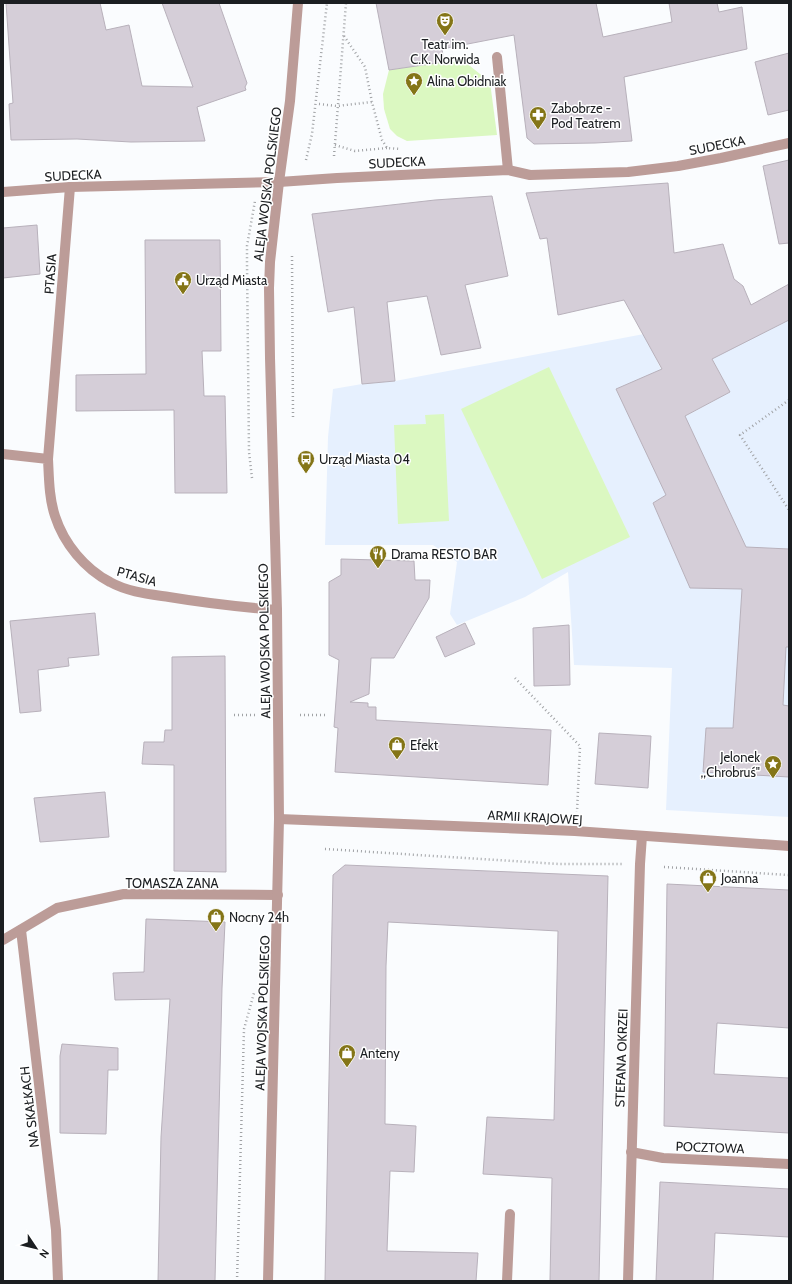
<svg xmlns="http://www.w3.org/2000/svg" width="792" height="1284" viewBox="0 0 792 1284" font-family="Cabin,sans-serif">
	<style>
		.built { fill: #e6f0fe }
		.green { fill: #dbf8c1 }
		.building { fill: #d5ced8; stroke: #b8b1bb }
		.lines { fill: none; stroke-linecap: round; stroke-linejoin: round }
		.path { stroke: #a0a2a5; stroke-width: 2.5; stroke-dasharray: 1 3; stroke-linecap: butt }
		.service { stroke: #bc9c98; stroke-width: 10 }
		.minor { stroke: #bc9c98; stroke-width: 10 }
		.tertiary { stroke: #bc9c98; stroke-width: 10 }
		.labels { text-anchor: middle; stroke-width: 3; stroke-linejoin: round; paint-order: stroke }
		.poi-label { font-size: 13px; fill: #1b1e21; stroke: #fff; text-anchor: start }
		.street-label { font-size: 13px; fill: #1b1e21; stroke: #fff }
	</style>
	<rect width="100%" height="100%" fill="#fafcfe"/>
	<path class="built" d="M789 318V817L666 810 672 668 574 665 568 572 525 597 457 625 450 614 457 562 433 545H325L328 437 333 389 362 384 395 381 644 334 684 417 730 392 712 358Z"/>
	<g class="green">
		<path d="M444 62H465L490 82 497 135 407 141 397 136 390 129 384 109 383 94 389 70Z"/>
		<path d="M549 367 630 537 542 579 461 409Z"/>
		<path d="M444 414 449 521 398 524 394 425 426 424 425 415Z"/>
	</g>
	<g class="building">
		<path d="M6 3H100L106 30 129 25 142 86 193 87 162 3H219L247 83 245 87 246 90 197 107 205 141 131 142 77 139 11 140 9 104 13 103Z"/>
		<path d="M376 3H596L603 37 672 22 669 3H717L719 12 742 7 747 49 624 77 632 141 595 143 534 144 527 138 514 35 442 49 444 62 389 70Z"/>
		<path d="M789 53V110L768 115 755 62Z"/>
		<path d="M789 160V243L779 244 763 166Z"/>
		<path d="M668 183 674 253 723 244 734 279 743 286 751 305 789 284V320L712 359 730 392 685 416 746 547 789 549V647H786L783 705 789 706V777L703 772 706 728H733L742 589 690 588 653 503 666 495 616 389 662 369 624 300 558 315 547 238 540 239 526 193Z"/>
		<path d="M492 196 508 276 465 285 481 348 441 355 427 296 387 302 395 381 362 384 354 307 328 312 312 214 435 200Z"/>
		<path d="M37 225 40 274 3 278V228Z"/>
		<path d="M145 240H220L221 351H202L204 396H225L227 493H175L174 410 76 411V375L146 374Z"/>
		<path d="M341 559 414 561 415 580H430L429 598 394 658H371L369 694 350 702 368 703V707H376V720L551 730 548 785 335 772 338 728 334 727 339 660 329 655V582L341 575Z"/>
		<path d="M95 613 99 655 68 658 69 666 38 670 41 711 20 713 10 621Z"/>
		<path d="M465 623 475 644 445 657 436 637Z"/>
		<path d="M569 625 570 685 534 686 533 628Z"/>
		<path d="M225 656 226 872 174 871V765L142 764 144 742H164L165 730H172V657Z"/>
		<path d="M599 733 651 736 648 788 595 784Z"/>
		<path d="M105 792 109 837 40 842 34 798Z"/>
		<path d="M345 865 608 876 599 1281H550L552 1178 483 1174 487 1117 554 1120 558 931 388 922 386 966 385 1124 416 1126 414 1172 390 1171 387 1251 478 1253 476 1281H325L333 875Z"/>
		<path d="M667 884 789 890V1028L717 1023 714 1074 789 1078V1133L664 1126Z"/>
		<path d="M146 919 225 922 222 988 215 1281H158L161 1137 170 999 115 1000 113 973 144 972Z"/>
		<path d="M62 1044 118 1048V1070H108L106 1134 60 1133V1056Z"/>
		<path d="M660 1182 789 1189V1237L715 1233 713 1281H656Z"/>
	</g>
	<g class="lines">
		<g class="path">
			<path d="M344 36 365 67 372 102 382 140 387 148 401 149"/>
			<path d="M319 104 337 106 372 102"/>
			<path d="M335 145 355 151 387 148"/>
			<path d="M334 156 346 3"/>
			<path d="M306 160 312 134 327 3"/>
			<path d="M292 256 293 417"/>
			<path d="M789 400 740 435 789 510"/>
			<path d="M252 478 249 452 247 262V246L255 201"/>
			<path d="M515 678 580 746 577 812"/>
			<path d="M234 715H258"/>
			<path d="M300 715H325"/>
			<path d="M325 849 559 864H622"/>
			<path d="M664 867 789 875"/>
			<path d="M237 1281 244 1029 254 993"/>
		</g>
		<g class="service">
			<path d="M497 57 508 170"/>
			<path d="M507 1281 510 1214"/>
		</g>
		<g class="minor">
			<path d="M3 454 48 459C49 478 49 498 55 516 64 544 85 569 110 582 128 592 149 594 169 597 205 603 241 607 277 610"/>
			<path d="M48 459 70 187"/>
			<path d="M279 819 575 831 789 846"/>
			<path d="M21 930 56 1230 58 1281"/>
			<path d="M3 940 57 908 124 894 278 895"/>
			<path d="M631 1152 663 1158 789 1164"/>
			<path d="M628 1281 640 864 642 836"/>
		</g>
		<g class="tertiary">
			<path d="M3 192 70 187 279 182 337 178 508 170 530 175 628 172 678 166 721 158 789 143"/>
			<path d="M268 1281 279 819 277 610 270 358 269 288 270 262 279 182 290 101 298 3"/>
		</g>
	</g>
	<defs>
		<symbol id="theatre-pin" viewBox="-11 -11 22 30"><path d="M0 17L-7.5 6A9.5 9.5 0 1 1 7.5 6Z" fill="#847517" stroke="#fff"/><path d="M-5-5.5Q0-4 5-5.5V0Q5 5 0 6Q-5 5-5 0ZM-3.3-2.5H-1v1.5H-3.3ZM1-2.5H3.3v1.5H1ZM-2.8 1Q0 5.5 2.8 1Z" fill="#fff"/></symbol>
		<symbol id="sight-pin" viewBox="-11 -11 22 30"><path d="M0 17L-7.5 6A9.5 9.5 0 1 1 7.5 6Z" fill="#847517" stroke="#fff"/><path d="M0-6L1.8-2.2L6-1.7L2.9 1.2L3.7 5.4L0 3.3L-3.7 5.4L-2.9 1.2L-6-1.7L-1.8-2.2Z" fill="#fff"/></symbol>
		<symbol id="pharmacy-pin" viewBox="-11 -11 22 30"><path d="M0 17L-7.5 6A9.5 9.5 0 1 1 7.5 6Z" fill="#847517" stroke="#fff"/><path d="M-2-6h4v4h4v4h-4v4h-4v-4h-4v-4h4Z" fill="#fff"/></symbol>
		<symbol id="civic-pin" viewBox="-11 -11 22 30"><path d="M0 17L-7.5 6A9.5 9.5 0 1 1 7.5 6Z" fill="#847517" stroke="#fff"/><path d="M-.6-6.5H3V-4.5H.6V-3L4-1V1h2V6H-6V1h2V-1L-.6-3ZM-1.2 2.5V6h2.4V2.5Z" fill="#fff"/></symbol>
		<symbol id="bus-pin" viewBox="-11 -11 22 30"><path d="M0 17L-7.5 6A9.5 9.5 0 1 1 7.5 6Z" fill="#847517" stroke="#fff"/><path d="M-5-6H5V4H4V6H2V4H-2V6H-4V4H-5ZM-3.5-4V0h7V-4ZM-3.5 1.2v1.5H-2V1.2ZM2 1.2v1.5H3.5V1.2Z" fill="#fff"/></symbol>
		<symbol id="restaurant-pin" viewBox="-11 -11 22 30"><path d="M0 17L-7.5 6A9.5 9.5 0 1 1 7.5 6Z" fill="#847517" stroke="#fff"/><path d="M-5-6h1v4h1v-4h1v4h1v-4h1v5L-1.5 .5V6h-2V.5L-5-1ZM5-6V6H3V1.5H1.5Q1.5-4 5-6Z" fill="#fff"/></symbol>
		<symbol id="shop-pin" viewBox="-11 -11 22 30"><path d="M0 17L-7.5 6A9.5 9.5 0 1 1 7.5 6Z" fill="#847517" stroke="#fff"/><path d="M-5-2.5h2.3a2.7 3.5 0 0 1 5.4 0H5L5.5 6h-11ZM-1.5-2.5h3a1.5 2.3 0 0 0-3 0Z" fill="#fff"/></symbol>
	</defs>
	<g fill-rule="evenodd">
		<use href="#theatre-pin" x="435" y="11" width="20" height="27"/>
		<use href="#sight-pin" x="404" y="71" width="20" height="27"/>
		<use href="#pharmacy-pin" x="528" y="105" width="20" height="27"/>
		<use href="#civic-pin" x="173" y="270" width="20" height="27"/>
		<use href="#bus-pin" x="296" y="449" width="20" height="27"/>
		<use href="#restaurant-pin" x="368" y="544" width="20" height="27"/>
		<use href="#shop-pin" x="387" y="735" width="20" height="27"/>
		<use href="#sight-pin" x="763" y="754" width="20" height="27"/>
		<use href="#shop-pin" x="698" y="868" width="20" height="27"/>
		<use href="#shop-pin" x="206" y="907" width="20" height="27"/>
		<use href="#shop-pin" x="337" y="1043" width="20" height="27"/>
	</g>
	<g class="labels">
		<g class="poi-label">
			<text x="445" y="49" text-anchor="middle">Teatr im.<tspan x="445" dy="15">C.K. Norwida</tspan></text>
			<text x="427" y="86">Alina Obidniak</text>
			<text x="551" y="113">Zabobrze -<tspan x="551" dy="15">Pod Teatrem</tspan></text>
			<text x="196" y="285">Urząd Miasta</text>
			<text x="319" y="464">Urząd Miasta 04</text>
			<text x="391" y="559">Drama RESTO BAR</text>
			<text x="410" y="750">Efekt</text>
			<text x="760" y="762" text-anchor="end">Jelonek<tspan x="760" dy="15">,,Chrobruś"</tspan></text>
			<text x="721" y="883">Joanna</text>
			<text x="229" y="922">Nocny 24h</text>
			<text x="360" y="1058">Anteny</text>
		</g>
		<g class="street-label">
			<text transform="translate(717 145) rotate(-11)" y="5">SUDECKA</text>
			<text transform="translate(397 162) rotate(-3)" y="5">SUDECKA</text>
			<text transform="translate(73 175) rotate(-3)" y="5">SUDECKA</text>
			<text transform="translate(267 184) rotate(-83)" y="5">ALEJA WOJSKA POLSKIEGO</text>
			<text transform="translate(50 274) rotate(-86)" y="5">PTASIA</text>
			<text transform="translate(137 576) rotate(16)" y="5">PTASIA</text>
			<text transform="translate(264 641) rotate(-91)" y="5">ALEJA WOJSKA POLSKIEGO</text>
			<text transform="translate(535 817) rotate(3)" y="5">ARMII KRAJOWEJ</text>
			<text x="172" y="888">TOMASZA ZANA</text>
			<text transform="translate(262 1013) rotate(-88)" y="5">ALEJA WOJSKA POLSKIEGO</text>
			<text transform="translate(621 1058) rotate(-88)" y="5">STEFANA OKRZEI</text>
			<text transform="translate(29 1107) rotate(-97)" y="5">NA SKAŁKACH</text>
			<text transform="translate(710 1147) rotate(2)" y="5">POCZTOWA</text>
		</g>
	</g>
	<rect width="792" height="1284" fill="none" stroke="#1b1e21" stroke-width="8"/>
	<g transform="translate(36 1248) rotate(125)" stroke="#ffffff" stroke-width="3" paint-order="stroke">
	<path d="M0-3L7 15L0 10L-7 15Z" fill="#1b1e21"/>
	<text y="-6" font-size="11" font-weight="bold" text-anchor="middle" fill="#1b1e21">N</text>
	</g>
</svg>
